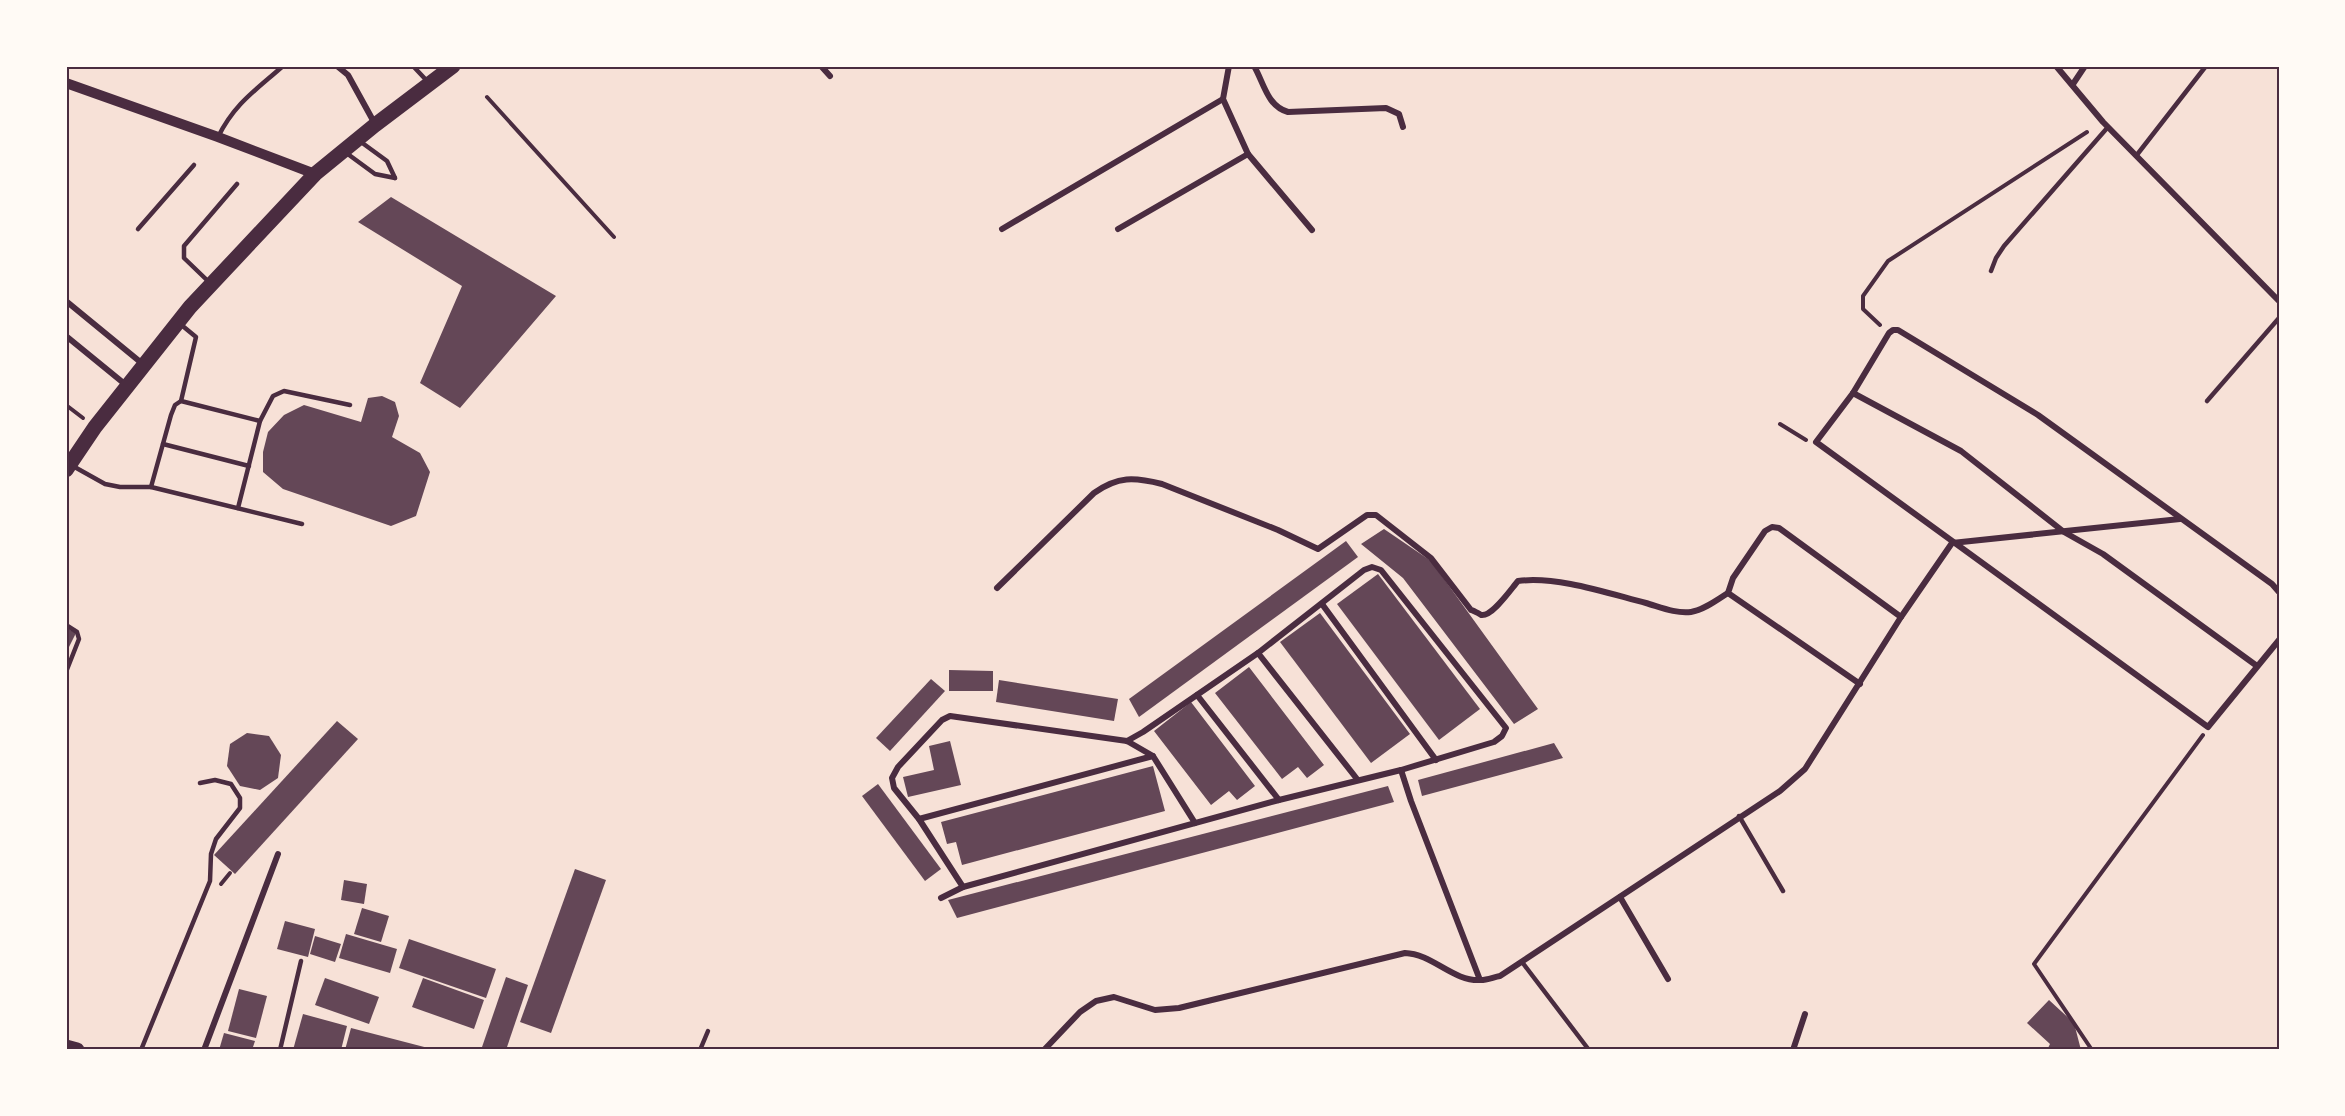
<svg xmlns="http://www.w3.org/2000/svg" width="2345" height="1116" viewBox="0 0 2345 1116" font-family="Commissioner,sans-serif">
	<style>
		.building { fill: #644757 }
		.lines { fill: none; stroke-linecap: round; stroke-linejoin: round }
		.path { stroke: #4a2c40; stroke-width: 4 }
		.service { stroke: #4a2c40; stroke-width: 4.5 }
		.minor { stroke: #4a2c40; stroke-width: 6 }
		.tertiary { stroke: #4a2c40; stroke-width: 10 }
		.primary { stroke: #4a2c40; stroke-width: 15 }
		.neatline { fill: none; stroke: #4a2c40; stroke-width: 2 }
	</style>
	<rect width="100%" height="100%" fill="#f7e1d7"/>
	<g class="building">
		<path d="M391 197 556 296 460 408 420 383 462 286 358 222Z"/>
		<path d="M382 396 395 402 399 416 392 437 420 453 430 472 416 516 391 526 283 489 263 472V452L268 432 284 415 304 405 361 422 368 398Z"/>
		<path d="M1384 529 1431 561 1538 709 1514 724 1403 578 1361 544Z"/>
		<path d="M1346 541 1358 557 1139 717 1129 699Z"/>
		<path d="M1378 574 1480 709 1439 740 1337 604Z"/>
		<path d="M1320 613 1410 734 1371 763 1280 642Z"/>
		<path d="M66 628 76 633 66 653Z"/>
		<path d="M1249 667 1324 765 1307 778 1298 767 1282 779 1215 693Z"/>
		<path d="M949 670 993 671V691H949Z"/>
		<path d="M931 679 945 691 890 751 876 738Z"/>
		<path d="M999 680 1118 699 1114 721 996 702Z"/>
		<path d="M1191 702 1255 786 1237 800 1229 791 1211 805 1154 731Z"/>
		<path d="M337 721 358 739 235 874 214 855Z"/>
		<path d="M247 733 269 736 281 755 278 778 260 790 240 786 227 766 230 744Z"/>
		<path d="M950 741 961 785 908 797 903 777 934 770 929 746Z"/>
		<path d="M1554 743 1563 758 1422 796 1418 780Z"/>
		<path d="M1153 766 1165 811 962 865 956 842 947 844 941 822Z"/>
		<path d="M878 784 941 869 925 881 862 796Z"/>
		<path d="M1388 786 1394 802 957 918 948 900Z"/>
		<path d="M575 869 606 880 551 1033 520 1022Z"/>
		<path d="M344 880 367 884 364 904 341 900Z"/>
		<path d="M362 908 389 916 381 942 354 934Z"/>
		<path d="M285 921 315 929 308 957 277 949Z"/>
		<path d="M346 934 397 949 390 973 339 958Z"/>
		<path d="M315 936 341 944 335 962 310 954Z"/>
		<path d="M409 939 496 969 486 998 399 968Z"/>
		<path d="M506 977 528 985 506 1050H481Z"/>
		<path d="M325 978 379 997 369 1024 315 1005Z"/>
		<path d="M423 978 484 1000 474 1029 412 1007Z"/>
		<path d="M239 989 267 996 256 1038 228 1031Z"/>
		<path d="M2049 1000 2074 1023 2081 1050H2047L2050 1044 2027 1023Z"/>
		<path d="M303 1014 347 1026 341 1050H293Z"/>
		<path d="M351 1028 432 1049V1050H345Z"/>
		<path d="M224 1033 255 1041 252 1050H219Z"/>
	</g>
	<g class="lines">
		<g class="path">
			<path d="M487 97 614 237"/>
			<path d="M1880 325 1863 309V296L1888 261 2087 132"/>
			<path d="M66 405 83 418"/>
			<path d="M1780 424 1806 440"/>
			<path d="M221 884 230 873"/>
			<path d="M2092 1050 2034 964 2203 735"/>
		</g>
		<g class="service">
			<path d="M413 66 428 82"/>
			<path d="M218 137C235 103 256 90 283 66"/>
			<path d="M361 142 387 161 395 178"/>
			<path d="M345 152 375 174 395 178"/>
			<path d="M2136 156 2206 66"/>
			<path d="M138 229 194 165"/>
			<path d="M1991 271 1996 258 2004 246 2108 127"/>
			<path d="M210 283 184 258V246L237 184"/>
			<path d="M179 323 196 337 181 401"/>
			<path d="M2207 401 2279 318"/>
			<path d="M163 444 249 466"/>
			<path d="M71 465 105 484 120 487H151L302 524"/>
			<path d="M151 487 171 415 175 405 181 401 260 421"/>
			<path d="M238 508 260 421 273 396 284 391 350 405"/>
			<path d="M66 625 77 632 79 639 66 672"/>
			<path d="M1739 816 1783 891"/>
			<path d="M1522 962 1589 1050"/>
			<path d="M141 1050 210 881 211 854 216 839 240 808V798L231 784 215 780 200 783"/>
			<path d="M280 1050 301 961"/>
			<path d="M700 1050 708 1031"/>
		</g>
		<g class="minor">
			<path d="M337 66 348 75 375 124"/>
			<path d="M821 66 830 76"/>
			<path d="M1254 66C1264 83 1267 106 1288 112L1386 108 1399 114 1403 127"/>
			<path d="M2056 66 2103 122 2279 301"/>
			<path d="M2073 84 2085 66"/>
			<path d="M1248 154 1312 230"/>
			<path d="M1002 229 1223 99"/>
			<path d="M1118 229 1248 154 1223 99 1229 66"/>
			<path d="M66 301 144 365"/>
			<path d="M66 336 126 385"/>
			<path d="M1853 393 1961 451 2064 532 2103 554 2257 666"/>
			<path d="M997 588 1094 493C1118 476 1134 477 1162 484L1278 530 1318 549 1367 515H1376L1431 558 1471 610C1472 610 1480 614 1481 615 1492 617 1511 589 1518 581 1558 576 1607 593 1646 603 1660 607 1676 614 1691 612 1704 610 1717 600 1728 593"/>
			<path d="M2279 592 2272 584 2038 415 1898 330H1893L1889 333 1853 393 1816 442 2208 727 2279 640"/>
			<path d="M1322 604 1436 760"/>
			<path d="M1258 653 1357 779"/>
			<path d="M1860 684 1728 593 1733 578 1765 531 1772 527 1779 528 1901 617"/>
			<path d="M1197 695 1279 800"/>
			<path d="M1401 770 1411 801 1480 980"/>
			<path d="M919 819 1153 756"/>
			<path d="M963 887 919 819 894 788 892 778 898 767 942 720 950 716 1127 741 1153 756 1195 823"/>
			<path d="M1620 897 1668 979"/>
			<path d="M941 898 963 887 1279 800 1401 770 1494 742 1502 736 1506 728 1381 570 1372 567 1364 570 1258 653 1143 732 1127 741"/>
			<path d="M204 1050 278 854"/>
			<path d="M1044 1050 1080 1012 1096 1001 1114 997 1155 1010 1179 1008 1405 953C1433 954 1453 982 1481 980 1487 980 1494 977 1500 976L1780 791 1805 769 1901 617 1952 543 2180 519"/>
			<path d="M1793 1050 1805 1014"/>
		</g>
		<path class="tertiary" d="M66 83 218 137 315 174"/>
		<g class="primary">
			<path d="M66 470 95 427 190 307 315 174 375 125 453 66"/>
			<path d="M66 1047 77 1050"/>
		</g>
	</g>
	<rect width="2345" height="1116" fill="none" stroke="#fffaf5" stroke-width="135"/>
	<rect x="68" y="68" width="2210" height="980" class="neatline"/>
</svg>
